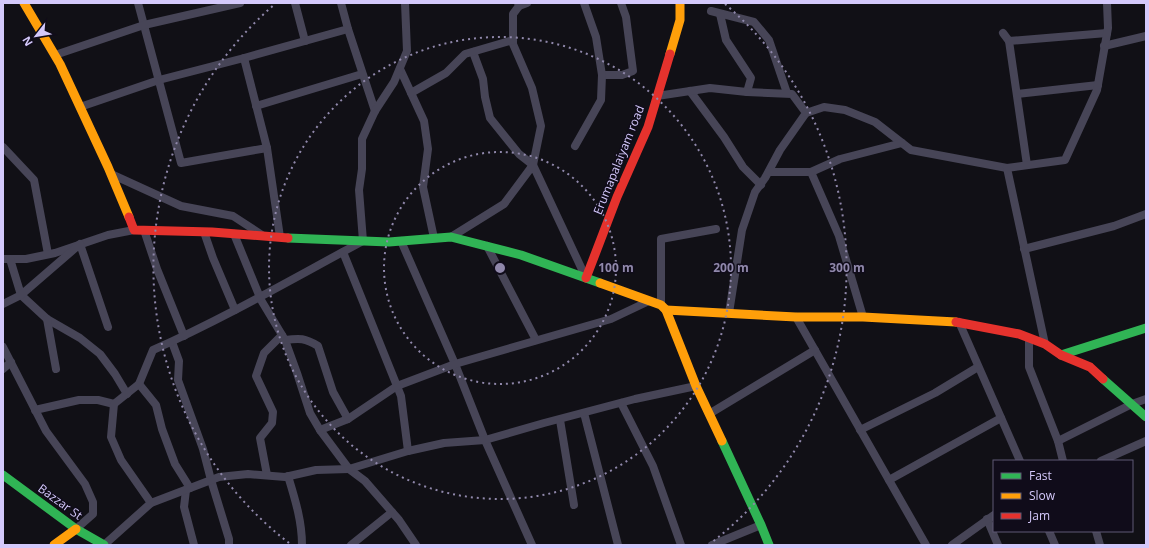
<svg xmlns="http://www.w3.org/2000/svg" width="1149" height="548" viewBox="0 0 1149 548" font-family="'Open Sans',sans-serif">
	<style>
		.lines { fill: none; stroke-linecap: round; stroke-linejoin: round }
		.street { stroke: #474557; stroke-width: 8 }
		.fast { stroke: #30b455; stroke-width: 9 }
		.slow { stroke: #ff9f0a; stroke-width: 9 }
		.jam { stroke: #e5322d; stroke-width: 9 }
		.ring { fill: none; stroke: #9088ab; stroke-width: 2; stroke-dasharray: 2 4 }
		.labels { text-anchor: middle; stroke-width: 3; stroke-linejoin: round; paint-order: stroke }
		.street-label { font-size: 12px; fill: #d4c9fb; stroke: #100c1a }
		.centre { fill: #9088ab; stroke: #100c1a; stroke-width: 2 }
		.ring-label { font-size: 12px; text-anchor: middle; font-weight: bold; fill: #9088ab; stroke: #100c1a; stroke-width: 3; stroke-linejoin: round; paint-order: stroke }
	</style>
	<rect width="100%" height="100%" fill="#111016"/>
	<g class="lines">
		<g class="street">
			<path d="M138 3 181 163 267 148 280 237"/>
			<path d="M295 3 305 41"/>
			<path d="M519 6 527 3"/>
			<path d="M711 11 754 22 769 40 787 93"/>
			<path d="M720 14 726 40 751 78 747 92"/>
			<path d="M348 29 375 111"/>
			<path d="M1003 33 1009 41"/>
			<path d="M1104 46 1146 36"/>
			<path d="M473 52 483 79 485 97 490 118 519 154 533 165 541 126 532 88 513 44V14L519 6 518 3"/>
			<path d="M55 55 144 25 240 3"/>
			<path d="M400 69 424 121 428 149 423 187 434 238"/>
			<path d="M602 75H622L633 71 626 17 621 3"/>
			<path d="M690 91 724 137 743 167 761 185"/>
			<path d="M411 93 446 73 465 54 513 40"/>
			<path d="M1017 94 1098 85"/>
			<path d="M657 96 710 88 747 92 792 94 806 113 780 150 765 178 755 192 742 230 729 313"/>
			<path d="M256 106 362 74"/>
			<path d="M80 107 159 80 244 58"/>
			<path d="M806 113 824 107 845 110 875 122 911 150 1007 168"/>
			<path d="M575 146 601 100 602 75 596 37 584 3"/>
			<path d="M3 147 34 180 48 254"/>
			<path d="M267 148 244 58 348 29 341 3"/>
			<path d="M1027 165 1009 41 1107 33"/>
			<path d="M769 172H811L839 236 863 317"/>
			<path d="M811 172 840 159 902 143"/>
			<path d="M111 174 181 206 233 216 262 235"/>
			<path d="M144 230 157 269 184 336"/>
			<path d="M204 232 213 258 235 310"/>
			<path d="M234 234 261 300 285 340 297 373 310 413 320 430 349 469 365 481 399 520 416 545"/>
			<path d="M451 237 504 204 533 165 586 278"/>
			<path d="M401 241 455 364 485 440 532 545"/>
			<path d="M487 246 536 340"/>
			<path d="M1024 249 1114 226 1146 214"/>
			<path d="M343 252 401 396 408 451"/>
			<path d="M3 259H26L55 253 108 235 134 230"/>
			<path d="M10 259 21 295 47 319 80 338 100 354 115 374 127 394"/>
			<path d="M3 304 21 295 80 244 108 327"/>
			<path d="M661 305V239L716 229"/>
			<path d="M796 317 926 545"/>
			<path d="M47 319 56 369"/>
			<path d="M959 322 1020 461"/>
			<path d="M1029 338V367L1058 441 1063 461"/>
			<path d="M285 340C300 338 305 338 318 346L333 392 348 419"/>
			<path d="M172 342 179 361 178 380 203 449 211 480 229 539V545"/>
			<path d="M1045 344 1007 168 1065 160 1097 90 1108 28 1107 3"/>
			<path d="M3 347 46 431 85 484 93 502V514L76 529"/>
			<path d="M3 369 11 362"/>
			<path d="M139 384 156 405 162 429 175 464 190 488"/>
			<path d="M621 403 653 466 681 545"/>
			<path d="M35 410 79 400H98L114 404"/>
			<path d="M584 413 618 545"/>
			<path d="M709 414 815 350"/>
			<path d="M560 420 574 505"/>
			<path d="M320 430 348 419 397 386 455 364 611 319 649 301"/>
			<path d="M860 430 935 393 978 367"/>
			<path d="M1058 441 1132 404 1146 399"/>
			<path d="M1101 461 1146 441"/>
			<path d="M267 475 260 438 272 423 273 412 256 376 264 353 282 335"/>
			<path d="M288 476C295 499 302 521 302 545"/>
			<path d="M889 480 1001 418"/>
			<path d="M186 490 184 507 194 545"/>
			<path d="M151 503 121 460 111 437 114 404 139 384 153 350C225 318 294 278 363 241L359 190 362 169V139L375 111 394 82 407 51 405 3"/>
			<path d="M987 519 998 545"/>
			<path d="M1049 531 1055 545"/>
			<path d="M1096 531 1100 545"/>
			<path d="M104 545 151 503 219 477 248 474 285 477 316 470 349 469 408 451 444 443 485 440 544 423 635 399 696 386"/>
			<path d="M351 545 392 512"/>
			<path d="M712 545 761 525"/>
			<path d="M952 545 994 515"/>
		</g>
		<g class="fast">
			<path d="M288 238 389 242 451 237 521 255 600 283"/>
			<path d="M1061 355 1146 328"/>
			<path d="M1103 379 1146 417"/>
			<path d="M722 441 761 525 769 545"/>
			<path d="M3 475 76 529 104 545"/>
		</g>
		<g class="slow">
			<path d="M24 3 60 64 108 167 129 217"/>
			<path d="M670 54 680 20V3"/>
			<path d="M600 283 661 305 666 310 696 386 722 441"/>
			<path d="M666 310 796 317H863L956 322"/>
			<path d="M54 545 76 529"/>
		</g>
		<g class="jam">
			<path d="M129 217 134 230 212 232 288 238"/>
			<path d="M586 278 617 197 648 127 670 54"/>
			<path d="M956 322 1019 334 1045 344 1061 355 1090 367 1103 379"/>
		</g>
	</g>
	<g class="ring">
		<circle cx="500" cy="268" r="116"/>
		<circle cx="500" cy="268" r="231"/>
		<path d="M289 543A347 347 0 0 1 275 4M725 4A347 347 0 0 1 711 543"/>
	</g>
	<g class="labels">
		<g class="street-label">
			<text transform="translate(619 160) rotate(-68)" y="4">Erumapalaiyam road</text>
			<text transform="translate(60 502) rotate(36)" y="4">Bazzar St</text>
		</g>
	</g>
	<circle cx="500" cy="268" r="6" class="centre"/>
	<g class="ring-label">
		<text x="616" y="272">100 m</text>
		<text x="731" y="272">200 m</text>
		<text x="847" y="272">300 m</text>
	</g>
	<rect width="1149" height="548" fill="none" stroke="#d4c9fb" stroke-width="8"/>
	<rect x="993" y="460" width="140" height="72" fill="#100c1a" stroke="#5e5874"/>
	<rect x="1001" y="473" width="20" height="6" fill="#30b455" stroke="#5e5874"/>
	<text x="1029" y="480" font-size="12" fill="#d4c9fb">Fast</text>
	<rect x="1001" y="493" width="20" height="6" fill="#ff9f0a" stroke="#5e5874"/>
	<text x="1029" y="500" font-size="12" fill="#d4c9fb">Slow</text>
	<rect x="1001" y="513" width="20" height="6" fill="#e5322d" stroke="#5e5874"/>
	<text x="1029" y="520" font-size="12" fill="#d4c9fb">Jam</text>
	<g transform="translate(36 36) rotate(239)" stroke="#100c1a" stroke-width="3" paint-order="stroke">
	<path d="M0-3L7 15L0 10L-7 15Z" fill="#d4c9fb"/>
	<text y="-6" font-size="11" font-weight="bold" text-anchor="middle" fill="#d4c9fb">N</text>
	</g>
</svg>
